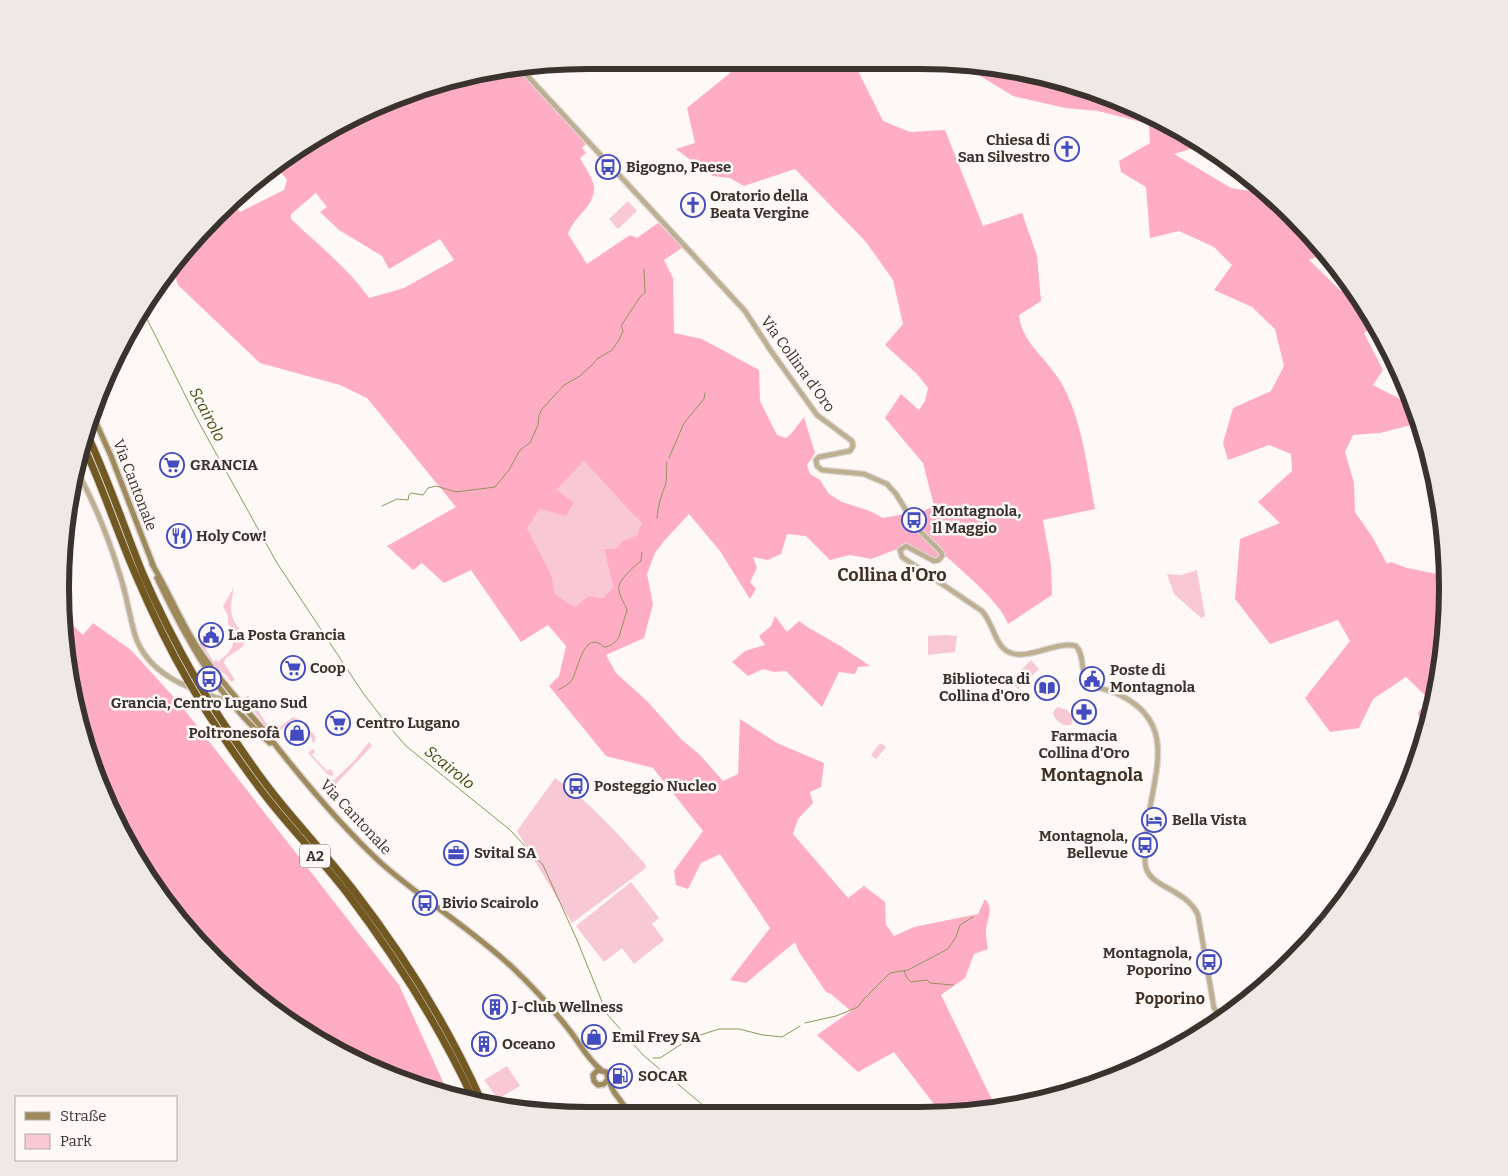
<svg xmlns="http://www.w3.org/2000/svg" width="1508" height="1176" viewBox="0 0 1508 1176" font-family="Bitter,serif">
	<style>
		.green { fill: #f9c8d6 }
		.forest { fill: #feadc5; fill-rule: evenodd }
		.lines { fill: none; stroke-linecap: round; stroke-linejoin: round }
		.stream { stroke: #90945d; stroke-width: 1 }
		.tertiary-casing { stroke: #dbd5d2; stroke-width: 7 }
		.secondary-casing { stroke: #dbd5d2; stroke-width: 8 }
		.motorway-casing { stroke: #dbd5d2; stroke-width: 9 }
		.tertiary { stroke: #bdaf90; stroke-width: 4.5 }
		.secondary { stroke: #9f8a5c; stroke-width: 5 }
		.motorway { stroke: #725921; stroke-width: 7 }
		.motorway-bridge-casing { stroke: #dbd5d2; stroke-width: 9; stroke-linecap: butt }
		.motorway-bridge { stroke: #725921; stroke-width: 7 }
		.labels { text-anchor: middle; stroke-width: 5; stroke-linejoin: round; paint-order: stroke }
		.shield { fill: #fef9f6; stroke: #756e69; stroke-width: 1 }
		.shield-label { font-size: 14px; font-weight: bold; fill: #3a322d }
		.poi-label { font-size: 15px; font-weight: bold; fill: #3a322d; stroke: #fef9f6; text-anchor: start }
		.street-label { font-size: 15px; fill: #3a322d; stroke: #fef9f6 }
		.water-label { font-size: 16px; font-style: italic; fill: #474c13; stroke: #fef9f6 }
		.neighbourhood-label { font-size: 16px; font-weight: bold; fill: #403025; stroke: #fef9f6 }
		.quarter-label { font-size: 18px; font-weight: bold; fill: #403025; stroke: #fef9f6 }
		.rim { fill: none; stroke: #3a322d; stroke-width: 6 }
	</style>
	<rect width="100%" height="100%" fill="#fef9f6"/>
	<g class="green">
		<path d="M628 201 637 211 618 229 609 219Z"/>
		<path d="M584 461 632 514 643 521 637 535 622 541 617 548 604 549 613 587 603 598 588 596 575 607 555 594 552 576 527 528 540 509Z"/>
		<path d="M1197 570 1205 616 1201 618 1174 594 1167 574 1181 575Z"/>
		<path d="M234 587C232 598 229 608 233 619 236 626 247 636 244 644 241 650 230 654 225 659L224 663 235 680 231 682 226 675 217 669 199 644 201 642 207 646 206 650 214 662 216 659 218 662C228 653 235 649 233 635 232 630 232 628 228 624V616L223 606Z"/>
		<path d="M945 635 957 636 955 652 928 655V636Z"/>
		<path d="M1031 660 1039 669 1018 689 1010 681Z"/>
		<path d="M248 695 266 723 281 726 293 717 302 721 315 736V742L313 743 311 736 297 720H292L275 735 270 732 244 698Z"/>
		<path d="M1058 707 1067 710 1073 717 1072 724C1064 728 1055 721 1053 713L1055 709Z"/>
		<path d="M369 742 372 746 334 786 328 780H334L353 762Z"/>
		<path d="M880 743 886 747 876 759 871 755Z"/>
		<path d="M313 749 315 752 312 755 327 771 330 769 333 772V776L328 775 308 753Z"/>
		<path d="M555 778C590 802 617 833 645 864L646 868 572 923 517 831Z"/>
		<path d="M631 882 659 918 652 924 664 940 634 964 622 948 604 962 576 926Z"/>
		<path d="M507 1066 520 1086 498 1099 484 1080Z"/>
	</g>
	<g class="forest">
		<path d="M719 60 860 61 855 65 883 121 910 132 945 130 983 226 1022 213 1037 256 1041 301 1019 315C1021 343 1051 362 1063 386 1083 424 1087 467 1095 509L1043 520 1051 565 1052 595 1008 624C1001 603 963 572 947 557L942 556 937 561 903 547 871 559 850 555 830 560 806 536 787 534 781 554 768 560 753 557 757 568 750 582 756 589 750 599 720 551 689 514 664 541 655 553 647 574 653 604 644 638 606 655 616 673 647 701 681 739 700 755 723 781 738 774 740 719 777 743 824 763 821 787 810 792 813 803 798 819 793 834 848 898 864 886 885 902 886 925 894 936 914 927 978 914 985 899C995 910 986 919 986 932 986 937 987 943 988 949L974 954 965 978 941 995 997 1110 989 1112H940L894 1052 858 1072 817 1035 851 1011 831 994 826 992 799 952 795 942 746 983 730 980 770 928 720 854 701 863 688 889 676 885 674 871 703 831 653 768 606 756 549 686 559 676 566 646 548 625 521 642 471 570 444 583 422 563 413 570 387 546 456 507 367 398 340 385 260 363 178 285 173 269 214 215 232 202 240 212 284 190 287 180 277 167 324 131 451 78 520 69 586 144 582 148 586 153 580 158C584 166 593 178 594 187 595 207 574 216 568 234L587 264 630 235 637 238 658 223 683 247 664 260 673 278 674 333 702 339 759 370 760 401 777 435 786 438 791 434 804 417 815 453 807 465 810 474 820 480 829 494 842 502 870 511 883 518 910 513 911 517 934 506 923 463 885 418 901 394 919 410 925 401 928 388 917 374 885 345 903 324 893 280 866 242 795 169 744 186 730 178 712 176 707 166 696 164 676 149 695 143 687 108 730 73ZM316 193 327 207 320 212 339 230 382 256 389 269 440 239 454 260 404 288 369 298C348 268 317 244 291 219V214ZM584 461 632 514 642 522 637 535 622 541 617 548 604 549 613 587 603 598 588 596 575 607 555 594 552 576 527 528 540 509 566 516 574 503 557 490Z"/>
		<path d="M929 61H954L1089 88 1154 115 1203 145 1174 154 1231 188 1268 194 1317 240 1327 253 1309 260 1341 291 1352 285 1359 295 1375 324 1364 333 1383 370 1373 385 1404 401 1410 398 1419 423 1380 433 1353 435 1345 452 1354 483 1355 512 1373 538 1387 564 1391 562 1407 568 1447 576 1448 588 1438 691 1423 739 1418 712 1430 700 1406 677 1373 699 1359 728 1330 732 1305 698 1350 641 1338 620 1270 644 1235 599 1240 539 1280 523 1258 502 1292 471 1291 454 1269 445 1228 460 1223 443 1233 408 1271 391 1284 366 1275 329 1252 307 1214 290 1232 265 1214 247 1179 231 1150 238 1146 187 1121 172 1119 161 1150 143 1149 124 1098 111 1065 108 1013 96 964 66 932 65Z"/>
		<path d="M775 616 787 632 799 621 809 628 842 647 870 666 858 667 855 674 839 672 822 707 786 671 774 672 763 669 748 676 732 662 745 651 765 645 759 636 771 626Z"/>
		<path d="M64 617 83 635 93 623 131 650 179 703 399 985 448 1093 386 1076 295 1027 214 961 149 881 114 821 78 725Z"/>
		<path d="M1416 762 1408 790 1406 794 1398 783Z"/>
	</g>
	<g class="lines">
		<g class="stream">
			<path d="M142 309 197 419 277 563 363 693 386 723 406 746 509 829 543 865 577 940 607 1014 643 1055 710 1111"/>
			<path d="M669 458 684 423 704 399 705 393"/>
			<path d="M382 506 397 499 408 500 409 495 411 493 423 495 428 488 436 486 456 492 495 487 509 470 520 450 530 443 538 425 539 415 542 409 564 385 580 376 592 365 597 359 612 350 619 340 623 331 621 326 640 297 645 293 644 269"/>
			<path d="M657 518C658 506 661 496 665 486 668 479 665 470 667 462"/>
			<path d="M558 690C563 687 569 685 572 680 578 670 584 628 604 647 610 647 616 642 619 637L627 610C625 604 617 592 619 586 620 579 635 565 641 561L642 552"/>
			<path d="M904 971 907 978 911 982 927 980 930 983 953 985"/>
			<path d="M805 1023 836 1016 858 1007 864 999 890 973 908 970 948 949 956 937 960 925 973 917"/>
			<path d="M691 1038 719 1029H739L763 1035 782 1037 800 1026"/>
			<path d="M653 1058H660L686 1041"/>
		</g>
		<defs>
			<g id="tertiary">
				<path d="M521 69 745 311 771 351 817 415 852 441 853 446 850 451 819 457 816 460 817 466 822 470 864 474 887 484 896 494 917 528 941 552 942 556 939 560 934 561 906 546 900 550 902 557 982 611C992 622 994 639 1003 648 1021 666 1054 640 1076 646 1085 655 1080 673 1088 684 1098 688 1110 690 1120 695 1181 725 1151 778 1147 830 1146 842 1143 857 1146 868 1152 888 1186 889 1198 915L1214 1008 1223 1019"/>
				<path d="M76 469C94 502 108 536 119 572 126 592 129 614 135 635 147 673 186 688 221 699H227L234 695"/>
			</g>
			<g id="secondary">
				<path d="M1406 383 1412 406 1418 419"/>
				<path d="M93 416 111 456 153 565"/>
				<path d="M152 564C169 592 181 623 199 650 219 680 243 705 266 733 301 778 339 824 381 863 424 901 473 930 514 969 534 988 553 1009 570 1031 580 1044 588 1059 600 1069"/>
				<path d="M157 578C186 639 218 698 270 743"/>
				<path d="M608 1079 604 1084 598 1085 594 1081 593 1075 598 1070 606 1072 610 1084 614 1092 628 1111"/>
			</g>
			<g id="motorway">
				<path d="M86 432C108 478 124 527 143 574 159 611 177 646 197 681"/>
				<path d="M82 443C103 487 117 533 137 578 152 613 169 648 188 681"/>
				<path d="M213 707C233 738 253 768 276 797 301 828 328 857 352 888 403 954 448 1025 482 1102"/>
				<path d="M206 711C226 742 248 774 271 803 296 834 323 862 347 893 396 958 439 1025 473 1099"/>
			</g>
		</defs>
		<use href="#tertiary" class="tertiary-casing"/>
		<use href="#secondary" class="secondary-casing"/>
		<use href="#motorway" class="motorway-casing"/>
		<use href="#tertiary" class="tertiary"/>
		<use href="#secondary" class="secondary"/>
		<use href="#motorway" class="motorway"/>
		<defs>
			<g id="motorway-bridge">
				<path d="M188 681 206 711"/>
				<path d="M197 681 213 707"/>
			</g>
		</defs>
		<use href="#motorway-bridge" class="motorway-bridge-casing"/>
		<use href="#motorway-bridge" class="motorway-bridge"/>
	</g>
	<defs>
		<symbol id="church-ring" viewBox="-11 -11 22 22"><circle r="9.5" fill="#fef9f6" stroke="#424cc0" stroke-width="1.5"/><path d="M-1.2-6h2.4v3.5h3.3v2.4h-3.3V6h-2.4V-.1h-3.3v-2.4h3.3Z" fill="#424cc0"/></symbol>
		<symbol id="bus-ring" viewBox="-11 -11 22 22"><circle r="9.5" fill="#fef9f6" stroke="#424cc0" stroke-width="1.5"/><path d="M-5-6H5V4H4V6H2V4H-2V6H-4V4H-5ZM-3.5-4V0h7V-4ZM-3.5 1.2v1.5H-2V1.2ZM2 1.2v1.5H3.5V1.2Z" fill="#424cc0"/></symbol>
		<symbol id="supermarket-ring" viewBox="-11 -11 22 22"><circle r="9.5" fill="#fef9f6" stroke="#424cc0" stroke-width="1.5"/><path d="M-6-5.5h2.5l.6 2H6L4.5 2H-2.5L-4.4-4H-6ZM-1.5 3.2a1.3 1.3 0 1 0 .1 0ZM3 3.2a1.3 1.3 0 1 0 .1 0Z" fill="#424cc0"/></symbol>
		<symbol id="restaurant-ring" viewBox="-11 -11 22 22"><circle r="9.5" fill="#fef9f6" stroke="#424cc0" stroke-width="1.5"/><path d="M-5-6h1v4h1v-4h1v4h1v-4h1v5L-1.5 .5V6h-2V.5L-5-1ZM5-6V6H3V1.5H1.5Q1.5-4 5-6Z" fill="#424cc0"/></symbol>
		<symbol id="civic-ring" viewBox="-11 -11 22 22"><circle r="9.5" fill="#fef9f6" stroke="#424cc0" stroke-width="1.5"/><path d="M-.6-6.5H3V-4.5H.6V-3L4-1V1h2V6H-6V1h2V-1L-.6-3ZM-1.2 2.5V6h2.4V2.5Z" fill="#424cc0"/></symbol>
		<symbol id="library-ring" viewBox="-11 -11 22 22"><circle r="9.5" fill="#fef9f6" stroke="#424cc0" stroke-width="1.5"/><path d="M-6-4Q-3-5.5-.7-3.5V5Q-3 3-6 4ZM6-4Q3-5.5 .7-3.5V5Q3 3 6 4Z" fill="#424cc0"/></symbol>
		<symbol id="pharmacy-ring" viewBox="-11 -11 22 22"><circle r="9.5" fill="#fef9f6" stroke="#424cc0" stroke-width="1.5"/><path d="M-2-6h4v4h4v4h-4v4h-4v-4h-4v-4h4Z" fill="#424cc0"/></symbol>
		<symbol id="shop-ring" viewBox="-11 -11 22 22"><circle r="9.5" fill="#fef9f6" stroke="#424cc0" stroke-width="1.5"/><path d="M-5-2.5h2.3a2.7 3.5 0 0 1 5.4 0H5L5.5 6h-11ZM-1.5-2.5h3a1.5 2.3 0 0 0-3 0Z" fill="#424cc0"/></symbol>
		<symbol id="hotel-ring" viewBox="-11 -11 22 22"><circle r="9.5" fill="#fef9f6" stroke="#424cc0" stroke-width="1.5"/><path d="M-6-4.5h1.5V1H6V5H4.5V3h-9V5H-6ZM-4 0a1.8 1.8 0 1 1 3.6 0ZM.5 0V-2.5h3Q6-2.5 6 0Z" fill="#424cc0"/></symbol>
		<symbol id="office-ring" viewBox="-11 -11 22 22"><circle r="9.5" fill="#fef9f6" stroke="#424cc0" stroke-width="1.5"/><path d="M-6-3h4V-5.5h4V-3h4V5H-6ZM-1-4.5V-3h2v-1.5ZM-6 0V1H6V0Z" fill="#424cc0"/></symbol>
		<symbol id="building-ring" viewBox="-11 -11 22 22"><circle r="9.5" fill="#fef9f6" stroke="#424cc0" stroke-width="1.5"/><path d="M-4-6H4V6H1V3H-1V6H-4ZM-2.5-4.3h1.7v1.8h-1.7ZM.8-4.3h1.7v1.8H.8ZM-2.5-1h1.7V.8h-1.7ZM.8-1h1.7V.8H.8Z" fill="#424cc0"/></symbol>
		<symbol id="fuel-ring" viewBox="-11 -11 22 22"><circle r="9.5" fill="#fef9f6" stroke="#424cc0" stroke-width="1.5"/><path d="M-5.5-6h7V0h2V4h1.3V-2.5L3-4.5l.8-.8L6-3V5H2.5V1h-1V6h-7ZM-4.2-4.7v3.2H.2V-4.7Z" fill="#424cc0"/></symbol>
	</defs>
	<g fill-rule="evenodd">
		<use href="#church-ring" x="1053" y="135" width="28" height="28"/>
		<use href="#bus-ring" x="594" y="153" width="28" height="28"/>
		<use href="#church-ring" x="679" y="191" width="28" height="28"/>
		<use href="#supermarket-ring" x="158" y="451" width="28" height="28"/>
		<use href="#bus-ring" x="900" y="506" width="28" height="28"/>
		<use href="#restaurant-ring" x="165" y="522" width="28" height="28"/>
		<use href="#civic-ring" x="197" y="621" width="28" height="28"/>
		<use href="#supermarket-ring" x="279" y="654" width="28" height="28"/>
		<use href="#bus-ring" x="195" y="665" width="28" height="28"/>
		<use href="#civic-ring" x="1078" y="665" width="28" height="28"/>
		<use href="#library-ring" x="1033" y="674" width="28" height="28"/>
		<use href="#pharmacy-ring" x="1070" y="698" width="28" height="28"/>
		<use href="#supermarket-ring" x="324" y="709" width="28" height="28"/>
		<use href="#shop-ring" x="283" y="719" width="28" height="28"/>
		<use href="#bus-ring" x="562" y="772" width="28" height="28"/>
		<use href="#hotel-ring" x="1140" y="806" width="28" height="28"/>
		<use href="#bus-ring" x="1131" y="831" width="28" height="28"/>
		<use href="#office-ring" x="442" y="839" width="28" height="28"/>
		<use href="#bus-ring" x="411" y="889" width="28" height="28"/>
		<use href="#bus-ring" x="1195" y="948" width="28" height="28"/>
		<use href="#building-ring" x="481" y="993" width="28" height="28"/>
		<use href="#shop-ring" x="580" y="1023" width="28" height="28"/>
		<use href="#building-ring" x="470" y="1030" width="28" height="28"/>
		<use href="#fuel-ring" x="606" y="1062" width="28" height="28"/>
	</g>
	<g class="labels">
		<rect class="shield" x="300" y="844.5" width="30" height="23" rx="4"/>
		<g class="shield-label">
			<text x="315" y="861">A2</text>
		</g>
		<g class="poi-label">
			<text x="1050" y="145" text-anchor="end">Chiesa di<tspan x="1050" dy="17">San Silvestro</tspan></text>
			<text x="626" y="172">Bigogno, Paese</text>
			<text x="710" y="201">Oratorio della<tspan x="710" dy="17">Beata Vergine</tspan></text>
			<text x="190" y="470">GRANCIA</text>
			<text x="932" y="516">Montagnola,<tspan x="932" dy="17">Il Maggio</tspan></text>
			<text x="196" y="541">Holy Cow!</text>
			<text x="228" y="640">La Posta Grancia</text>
			<text x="310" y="673">Coop</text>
			<text x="1110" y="675">Poste di<tspan x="1110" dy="17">Montagnola</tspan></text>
			<text x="1030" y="684" text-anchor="end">Biblioteca di<tspan x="1030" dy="17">Collina d'Oro</tspan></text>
			<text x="209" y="708" text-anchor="middle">Grancia, Centro Lugano Sud</text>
			<text x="356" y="728">Centro Lugano</text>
			<text x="280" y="738" text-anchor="end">Poltronesofà</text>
			<text x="1084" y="741" text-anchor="middle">Farmacia<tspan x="1084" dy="17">Collina d'Oro</tspan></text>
			<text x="594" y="791">Posteggio Nucleo</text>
			<text x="1172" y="825">Bella Vista</text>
			<text x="1128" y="841" text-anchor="end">Montagnola,<tspan x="1128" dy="17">Bellevue</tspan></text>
			<text x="474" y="858">Svital SA</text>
			<text x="442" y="908">Bivio Scairolo</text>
			<text x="1192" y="958" text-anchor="end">Montagnola,<tspan x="1192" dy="17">Poporino</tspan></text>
			<text x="512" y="1012">J-Club Wellness</text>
			<text x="612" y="1042">Emil Frey SA</text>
			<text x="502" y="1049">Oceano</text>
			<text x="638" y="1081">SOCAR</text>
		</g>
		<g class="street-label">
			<text transform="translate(798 364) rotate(54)" y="5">Via Collina d'Oro</text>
			<text transform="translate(135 485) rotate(69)" y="5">Via Cantonale</text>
			<text transform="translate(356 817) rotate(47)" y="5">Via Cantonale</text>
		</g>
		<g class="water-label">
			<text transform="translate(208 414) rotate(62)" y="6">Scairolo</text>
			<text transform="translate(450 767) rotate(39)" y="6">Scairolo</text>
		</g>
		<g class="neighbourhood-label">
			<text x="1170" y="1004">Poporino</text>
		</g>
		<g class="quarter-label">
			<text x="892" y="581">Collina d'Oro</text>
			<text x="1092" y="781">Montagnola</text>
		</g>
	</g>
	<path d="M0 0H1508V1176H0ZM588 69H920A519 519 0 0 1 1439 588V588A519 519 0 0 1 920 1107H588A519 519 0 0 1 69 588V588A519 519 0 0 1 588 69Z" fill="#eee9e6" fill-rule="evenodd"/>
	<path class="rim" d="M588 69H920A519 519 0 0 1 1439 588V588A519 519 0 0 1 920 1107H588A519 519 0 0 1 69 588V588A519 519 0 0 1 588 69Z"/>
	<rect x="15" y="1096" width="162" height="65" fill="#fef9f6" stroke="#b0a9a6"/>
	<rect x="25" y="1112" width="25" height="8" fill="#9f8a5c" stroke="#b0a9a6"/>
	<text x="60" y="1121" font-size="15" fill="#3a322d">Straße</text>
	<rect x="25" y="1134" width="25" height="15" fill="#f9c8d6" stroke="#b0a9a6"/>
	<text x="60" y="1146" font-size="15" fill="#3a322d">Park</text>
</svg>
